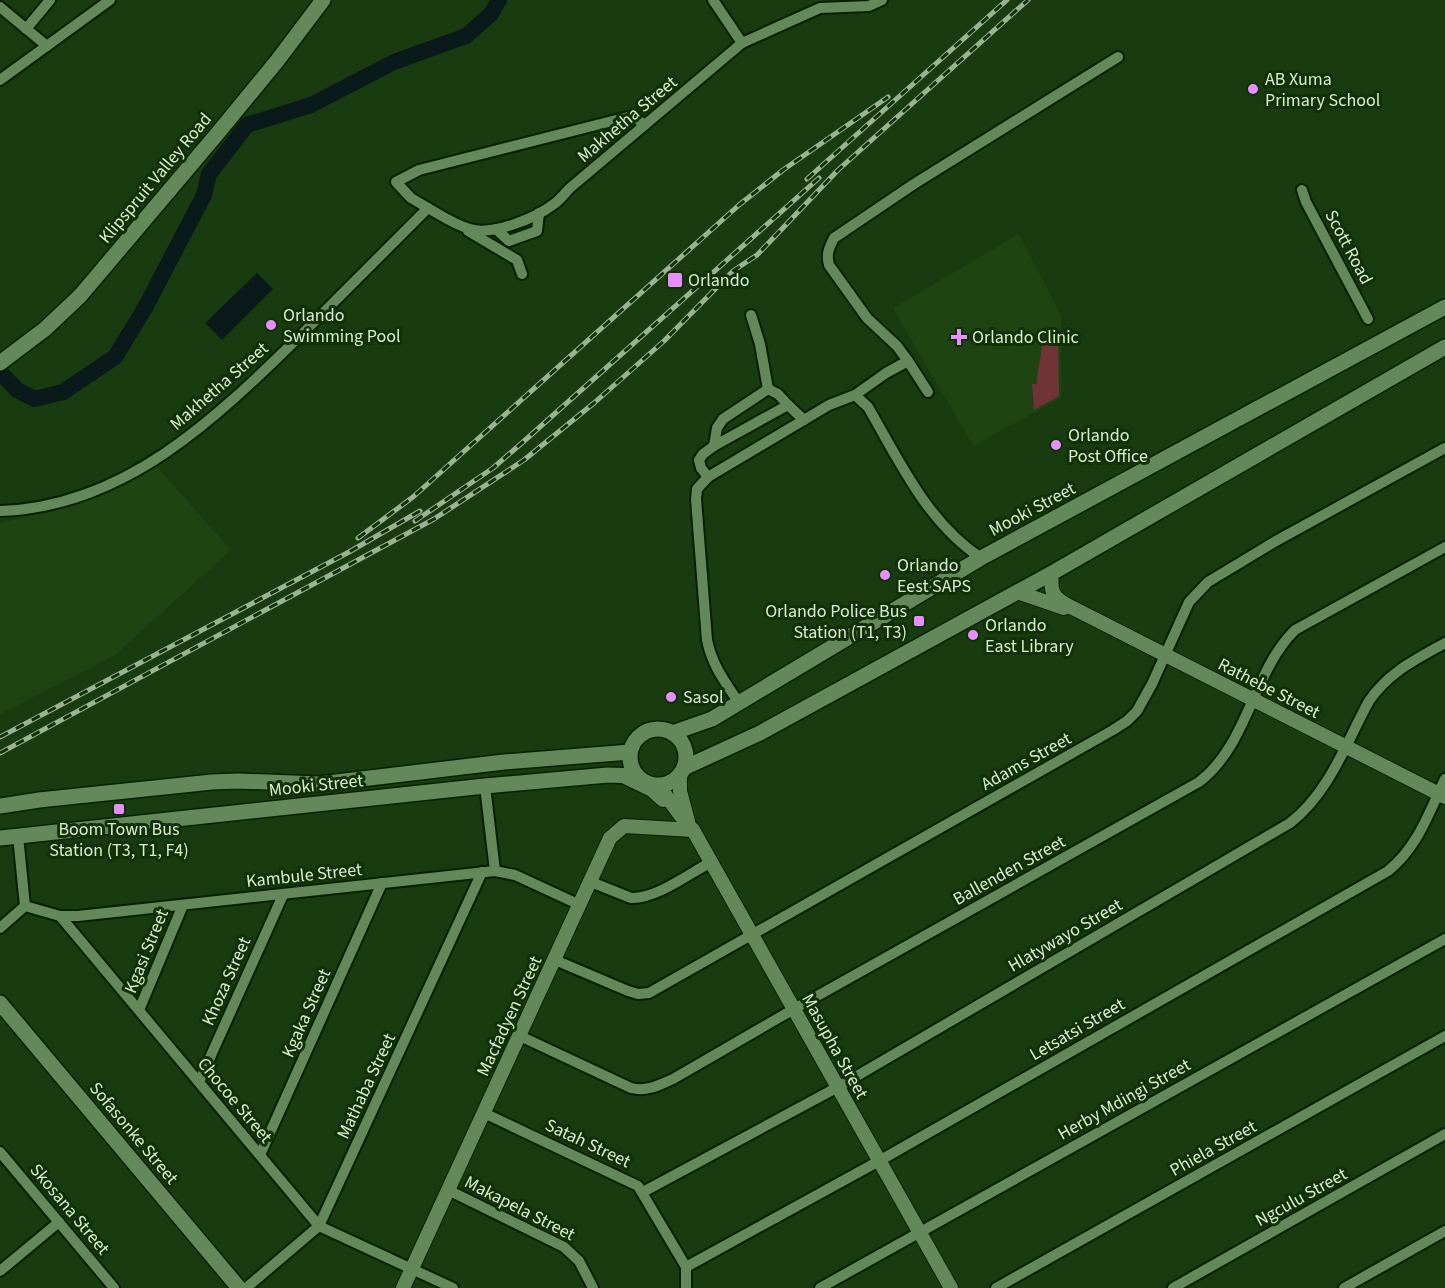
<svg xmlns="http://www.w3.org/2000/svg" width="1445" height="1288" viewBox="0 0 1445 1288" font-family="'Source Sans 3',sans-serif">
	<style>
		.built { fill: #1d4411 }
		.green { fill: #703436 }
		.water { fill: #0a1a1b }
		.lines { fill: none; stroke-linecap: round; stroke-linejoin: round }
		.river { stroke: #0a1a1b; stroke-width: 16 }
		.minor-casing { stroke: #072002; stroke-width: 14 }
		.tertiary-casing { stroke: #072002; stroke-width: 16 }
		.secondary-casing { stroke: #072002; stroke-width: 18 }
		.minor { stroke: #63885a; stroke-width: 10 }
		.tertiary { stroke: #63885a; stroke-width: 14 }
		.secondary { stroke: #63885a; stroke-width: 15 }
		.rail-casing { stroke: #9ab393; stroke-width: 5 }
		.rail { stroke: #0f3104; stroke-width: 3; stroke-dasharray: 9; stroke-linecap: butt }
		.poi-dot { fill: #e88eff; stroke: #0f3104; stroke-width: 2 }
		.labels { text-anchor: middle; stroke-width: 6; stroke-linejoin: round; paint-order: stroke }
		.poi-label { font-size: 18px; fill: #d9edd3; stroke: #0f3104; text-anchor: start }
		.street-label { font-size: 18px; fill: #d9edd3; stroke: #0f3104 }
	</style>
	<rect width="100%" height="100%" fill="#193b10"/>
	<g class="built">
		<path d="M1019 234 1061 315V398L973 446 893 308Z"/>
		<path d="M156 466 231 550 115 655 0 714V523L22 518 105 494Z"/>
	</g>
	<path class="green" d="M1058 332 1059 396 1034 410 1032 384H1037C1037 369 1042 356 1042 341H1047Z"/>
	<path class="water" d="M257 273 273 289 222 340 205 323Z"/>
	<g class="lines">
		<path class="river" d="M0 372 17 390 35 399 63 392 115 357 145 308 204 195 209 174 247 125 311 105 394 62 466 36 491 14 499 0"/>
		<defs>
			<g id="minor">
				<path d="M713 0 742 43"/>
				<path d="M0 7 47 46"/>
				<path d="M26 29 50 0"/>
				<path d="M0 80 110 0"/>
				<path d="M1302 190 1306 202 1368 319"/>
				<path d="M428 208 411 198 396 182 419 170 628 117 637 119 645 125"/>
				<path d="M496 229 509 241 537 231 539 213"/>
				<path d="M468 231 517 260 522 274"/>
				<path d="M751 315 760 344 768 389"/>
				<path d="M908 361 928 392"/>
				<path d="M855 395 886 373 908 361 897 346 867 318 829 265C826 254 829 248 834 238L914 184 1118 57"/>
				<path d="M714 446 717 428 723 419 768 389 778 394 788 405"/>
				<path d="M708 477 701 468 699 460 703 454 714 446 788 405 804 420"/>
				<path d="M0 511C126 507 217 417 302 334 344 292 386 250 428 208 442 216 455 225 470 229 492 236 536 218 554 204 560 200 565 193 570 188L742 43 820 8 869 6 882 0"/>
				<path d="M739 703C725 682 712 665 707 640L696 499 697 489 708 477 829 405 855 395 868 407C900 462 927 522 981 558"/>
				<path d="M485 786 495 871"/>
				<path d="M591 882 631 898C656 899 689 874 711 862"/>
				<path d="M25 906 60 916H78L495 871 515 875 580 905"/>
				<path d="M60 916 319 1226 453 1288"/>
				<path d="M0 928 25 906 18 836"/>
				<path d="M555 960 628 991 638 994 649 993 1113 730 1127 721 1137 711 1152 684 1189 602 1208 582 1276 541 1445 448"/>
				<path d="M139 1010 183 905"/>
				<path d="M520 1036 631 1088C647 1092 659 1085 673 1079L794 1009 1199 782C1248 745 1253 671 1295 630L1445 547"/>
				<path d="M199 1082 283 895"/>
				<path d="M484 1113 638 1186 686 1267V1288"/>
				<path d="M0 1152 114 1288"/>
				<path d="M260 1155 382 883"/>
				<path d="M448 1190 564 1247 579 1261 593 1288"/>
				<path d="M643 1192 838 1087 1290 823C1329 793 1346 743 1369 701 1389 672 1415 660 1445 643"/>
				<path d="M686 1267 879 1161 1388 871C1418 847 1429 812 1445 779"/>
				<path d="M0 1271 59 1222"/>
				<path d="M246 1288 319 1226 482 872"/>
				<path d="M820 1288 1445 939"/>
				<path d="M996 1288 1445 1036"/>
				<path d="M1173 1288 1445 1134"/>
				<path d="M1344 1288 1445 1231"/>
			</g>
			<g id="tertiary">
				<path d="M1052 573C1050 590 1052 597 1067 605L1445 797"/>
				<path d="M1017 592 1064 608"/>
				<path d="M623 776 652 790 663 800"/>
				<path d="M680 777V791L688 821"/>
				<path d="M659 786 680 815 693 830 951 1288"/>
				<path d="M403 1288 610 838 624 826 693 830"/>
			</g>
			<g id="secondary">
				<path d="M0 363 45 329 80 296 217 134 277 61 323 0"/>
				<circle cx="658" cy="757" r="28"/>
				<path d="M672 733 712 719 981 558 1445 307"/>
				<path d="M686 767 760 733 1052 573 1445 347"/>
				<path d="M0 806 39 800 212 782 238 781 319 784 504 762 630 752"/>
				<path d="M0 838 485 786 608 775 636 776"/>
				<path d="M0 1003 239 1288"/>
			</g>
		</defs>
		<use href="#minor" class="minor-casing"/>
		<use href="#tertiary" class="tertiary-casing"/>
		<use href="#secondary" class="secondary-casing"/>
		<use href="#minor" class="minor"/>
		<use href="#tertiary" class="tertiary"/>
		<use href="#secondary" class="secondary"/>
		<defs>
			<g id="rail">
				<path d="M807 179 1007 0"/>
				<path d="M415 521 493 468 523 442 819 178"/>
				<path d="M358 538 413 497 739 205 783 170 888 97"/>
				<path d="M0 737 349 552 420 511"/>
				<path d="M0 753 434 519 524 460 594 403 664 341 733 271 757 255 838 170 1028 0"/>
			</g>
		</defs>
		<use href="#rail" class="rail-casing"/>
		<use href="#rail" class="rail"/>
	</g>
	<g class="poi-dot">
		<circle cx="1253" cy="89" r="6"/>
		<rect x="667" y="272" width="16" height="16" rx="3"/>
		<circle cx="271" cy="325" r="6"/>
		<path d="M956 328h6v6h6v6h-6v6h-6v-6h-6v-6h6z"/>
		<circle cx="1056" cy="445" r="6"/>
		<circle cx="885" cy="575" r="6"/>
		<rect x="913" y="615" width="12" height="12" rx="3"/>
		<circle cx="973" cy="635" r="6"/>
		<circle cx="671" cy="697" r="6"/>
		<rect x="113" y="803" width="12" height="12" rx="3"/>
	</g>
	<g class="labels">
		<g class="poi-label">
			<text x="1265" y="85">AB Xuma<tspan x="1265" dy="21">Primary School</tspan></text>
			<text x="688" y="286">Orlando</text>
			<text x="283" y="321">Orlando<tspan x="283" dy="21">Swimming Pool</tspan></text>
			<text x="972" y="343">Orlando Clinic</text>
			<text x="1068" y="441">Orlando<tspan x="1068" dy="21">Post Office</tspan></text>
			<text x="897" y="571">Orlando<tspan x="897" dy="21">Eest SAPS</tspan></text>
			<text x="907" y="617" text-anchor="end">Orlando Police Bus<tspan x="907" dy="21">Station (T1, T3)</tspan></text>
			<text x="985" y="631">Orlando<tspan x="985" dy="21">East Library</tspan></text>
			<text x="683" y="703">Sasol</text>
			<text x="119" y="835" text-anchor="middle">Boom Town Bus<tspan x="119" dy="21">Station (T3, T1, F4)</tspan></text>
		</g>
		<g class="street-label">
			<text transform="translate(627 119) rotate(-40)" y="6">Makhetha Street</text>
			<text transform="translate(155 178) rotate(-50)" y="6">Klipspruit Valley Road</text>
			<text transform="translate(1349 247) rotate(62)" y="6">Scott Road</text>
			<text transform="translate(219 386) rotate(-41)" y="6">Makhetha Street</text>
			<text transform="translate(1032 509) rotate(-28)" y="6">Mooki Street</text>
			<text transform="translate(1269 688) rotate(27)" y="6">Rathebe Street</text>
			<text transform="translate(1026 761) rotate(-29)" y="6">Adams Street</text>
			<text transform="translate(316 785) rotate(-6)" y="6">Mooki Street</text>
			<text transform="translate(1009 870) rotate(-29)" y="6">Ballenden Street</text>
			<text transform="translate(304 875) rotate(-6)" y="6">Kambule Street</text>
			<text transform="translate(1065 935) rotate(-30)" y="6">Hlatywayo Street</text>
			<text transform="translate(146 951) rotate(-68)" y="6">Kgasi Street</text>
			<text transform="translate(226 981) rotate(-66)" y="6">Khoza Street</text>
			<text transform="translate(306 1013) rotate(-66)" y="6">Kgaka Street</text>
			<text transform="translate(509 1016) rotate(-65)" y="6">Macfadyen Street</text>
			<text transform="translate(1077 1029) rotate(-30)" y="6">Letsatsi Street</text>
			<text transform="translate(835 1046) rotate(61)" y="6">Masupha Street</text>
			<text transform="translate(366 1086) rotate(-65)" y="6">Mathaba Street</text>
			<text transform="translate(1124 1099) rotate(-29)" y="6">Herby Mdingi Street</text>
			<text transform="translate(235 1100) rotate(50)" y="6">Chocoe Street</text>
			<text transform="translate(134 1133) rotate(50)" y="6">Sofasonke Street</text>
			<text transform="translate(588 1143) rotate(25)" y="6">Satah Street</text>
			<text transform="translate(1213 1148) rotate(-29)" y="6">Phiela Street</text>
			<text transform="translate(1301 1197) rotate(-29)" y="6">Ngculu Street</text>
			<text transform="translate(520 1208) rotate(27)" y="6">Makapela Street</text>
			<text transform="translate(70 1209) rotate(50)" y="6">Skosana Street</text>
		</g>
	</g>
</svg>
